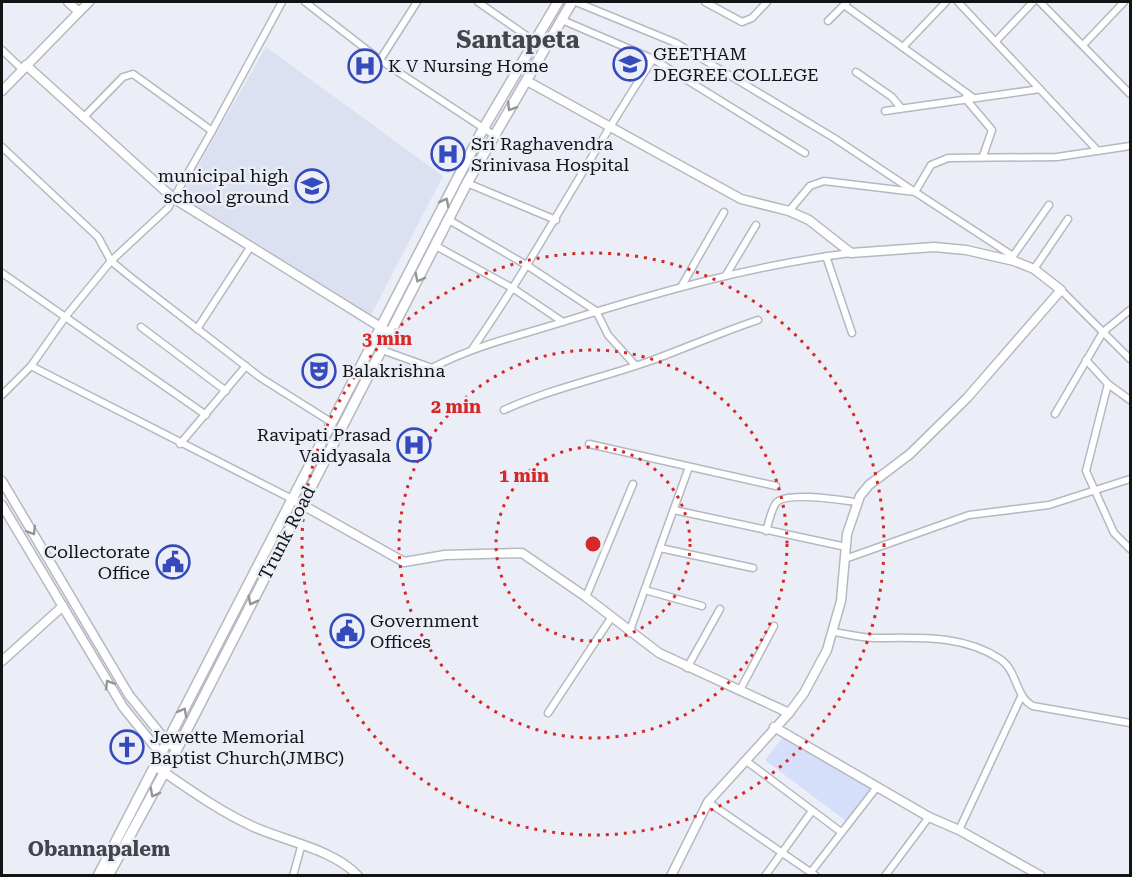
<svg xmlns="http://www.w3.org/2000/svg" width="1132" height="877" viewBox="0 0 1132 877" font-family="'Roboto Serif',serif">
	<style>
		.built { fill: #dce1f1 }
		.green { fill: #d5dffa }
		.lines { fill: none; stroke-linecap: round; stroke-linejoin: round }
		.minor-casing { stroke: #b5b8c0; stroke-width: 9 }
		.tertiary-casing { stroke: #b5b8c0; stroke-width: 11 }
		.secondary-casing { stroke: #b5b8c0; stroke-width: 12 }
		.minor { stroke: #fff; stroke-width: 6 }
		.tertiary { stroke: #fff; stroke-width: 8 }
		.secondary { stroke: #fff; stroke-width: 9 }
		.oneway { stroke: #949596 }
		.ring { fill: none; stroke: #d62828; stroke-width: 3; stroke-dasharray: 3 6 }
		.labels { text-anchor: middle; stroke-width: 5; stroke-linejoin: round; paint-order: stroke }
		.poi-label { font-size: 18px; fill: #121315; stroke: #ebeef7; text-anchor: start }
		.street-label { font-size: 18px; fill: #121315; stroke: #ebeef7 }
		.neighbourhood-label { font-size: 20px; font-weight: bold; fill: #42454c; stroke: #ebeef7 }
		.district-label { font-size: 24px; font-weight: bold; fill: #42454c; stroke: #ebeef7 }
		.centre { fill: #d62828; stroke: #ebeef7; stroke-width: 3 }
		.ring-label { font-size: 18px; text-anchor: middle; font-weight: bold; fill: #d62828; stroke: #ebeef7; stroke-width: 5; stroke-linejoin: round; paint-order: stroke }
	</style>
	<rect width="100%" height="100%" fill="#ebeef7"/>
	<path class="built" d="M266 47 443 176 371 315 181 196Z"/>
	<path class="green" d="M788 731 882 790 850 824 765 760Z"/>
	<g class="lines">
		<defs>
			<g id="minor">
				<path d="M305 2 380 60 494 135"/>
				<path d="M478 2 534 41"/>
				<path d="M576 2 676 43 834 138 915 192 931 165 948 158 1057 157 1130 146"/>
				<path d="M705 2 742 22 752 18 767 2"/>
				<path d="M958 2 1097 150"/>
				<path d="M1040 2 1130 94"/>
				<path d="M844 5 972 97"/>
				<path d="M562 20 653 59 805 153"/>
				<path d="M828 21 847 2"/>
				<path d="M997 40 1033 2"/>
				<path d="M1084 44 1124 2"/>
				<path d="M903 47 946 2"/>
				<path d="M2 50 22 69"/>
				<path d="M380 60 417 2"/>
				<path d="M856 72 892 97 901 108"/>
				<path d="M965 98 992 130 983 156"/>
				<path d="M885 111 1040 89"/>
				<path d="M83 118 123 77 133 74 212 131"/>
				<path d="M2 147 98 237 111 261 133 279 261 378 331 422"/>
				<path d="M467 183 556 220"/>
				<path d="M789 211 810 186 824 181 915 192 1013 256 1014 261"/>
				<path d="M449 220 528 266 596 311 608 335 635 365"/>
				<path d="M436 246 514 289 563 322"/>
				<path d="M826 256 852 333"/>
				<path d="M1013 256 1049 205"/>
				<path d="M1034 269 1068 219"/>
				<path d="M2 273 206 415"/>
				<path d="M726 275 756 225"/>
				<path d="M681 287 724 212"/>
				<path d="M1061 290 1103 332 1130 310"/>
				<path d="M141 327 226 391"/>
				<path d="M197 329 251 246"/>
				<path d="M473 348C538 254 590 154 653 59"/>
				<path d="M382 350 432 368C476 345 518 336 566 321 659 292 753 265 851 253"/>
				<path d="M1086 360 1108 384 1130 400"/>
				<path d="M31 366 292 499"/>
				<path d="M1108 384 1086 471 1114 533 1130 549"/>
				<path d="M2 395 31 366 66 316 111 261 168 208 212 131 282 2"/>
				<path d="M504 410C552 388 603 378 653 360 688 347 722 332 758 320"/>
				<path d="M1055 414 1103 332 1130 359"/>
				<path d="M180 444 246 366"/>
				<path d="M589 444 776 486"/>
				<path d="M674 510 846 547"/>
				<path d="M766 531C769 522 771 510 776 503 786 491 841 500 856 502"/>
				<path d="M660 548 753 568"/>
				<path d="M845 559 969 515 1049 505 1130 479"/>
				<path d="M645 590 702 606"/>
				<path d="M586 597 633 484"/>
				<path d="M834 632C847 634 861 638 875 638 917 638 962 634 1000 659 1018 671 1015 697 1033 706L1130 723"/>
				<path d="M629 633 689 467"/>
				<path d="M687 668 720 609"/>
				<path d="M740 690 774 626"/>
				<path d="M548 713 611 618"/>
				<path d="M745 760 841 832"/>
				<path d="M708 802 816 876"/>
				<path d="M959 830 1021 697"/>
				<path d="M811 872 877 787"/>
				<path d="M293 876 301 847"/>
				<path d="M765 876 812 811"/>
				<path d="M885 876 929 817"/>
			</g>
			<g id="tertiary">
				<path d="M79 12 89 2"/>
				<path d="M26 65 173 198 390 333"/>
				<path d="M527 81 741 199 789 211 809 220 851 253 934 247 966 250 1014 261 1034 269 1061 290 967 398 910 454 869 485 860 496 847 534 841 601 827 650 804 693 789 713 708 802 671 876"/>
				<path d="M2 91 79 12 68 2"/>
				<path d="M2 481 129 695 167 742 177 749"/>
				<path d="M292 499 404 562 445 555 522 553 586 597 659 653 789 713"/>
				<path d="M2 505 123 707 169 764"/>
				<path d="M2 661 63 606"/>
				<path d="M774 727 929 817 959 830 1041 876"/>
				<path d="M155 766C187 788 219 811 254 827 285 841 335 850 358 876"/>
			</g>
			<g id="secondary">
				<path d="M98 876 483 129 558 2"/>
				<path d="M108 876 177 749 467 183 572 2"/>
			</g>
		</defs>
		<use href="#minor" class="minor-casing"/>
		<use href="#tertiary" class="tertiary-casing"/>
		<use href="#secondary" class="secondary-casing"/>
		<use href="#minor" class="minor"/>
		<use href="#tertiary" class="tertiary"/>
		<use href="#secondary" class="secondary"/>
	</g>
	<defs><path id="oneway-chevron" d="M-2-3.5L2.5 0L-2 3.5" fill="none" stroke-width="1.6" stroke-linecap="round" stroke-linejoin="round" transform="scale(1.5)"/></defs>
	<g class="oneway">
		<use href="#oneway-chevron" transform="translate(511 107) rotate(122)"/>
		<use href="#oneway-chevron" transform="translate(445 202) rotate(-63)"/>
		<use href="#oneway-chevron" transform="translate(419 278) rotate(118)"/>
		<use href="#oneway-chevron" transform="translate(32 531) rotate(58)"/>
		<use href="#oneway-chevron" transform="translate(252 601) rotate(117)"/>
		<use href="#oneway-chevron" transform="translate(109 684) rotate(-121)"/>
		<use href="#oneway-chevron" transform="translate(183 712) rotate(-62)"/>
		<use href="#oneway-chevron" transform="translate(154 793) rotate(119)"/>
	</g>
	<g class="ring">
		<circle cx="593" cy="544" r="97"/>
		<circle cx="593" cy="544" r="194"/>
		<circle cx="593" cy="544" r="291"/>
	</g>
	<defs>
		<symbol id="university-ring" viewBox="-11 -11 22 22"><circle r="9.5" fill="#ebeef7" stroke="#354abc" stroke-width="1.5"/><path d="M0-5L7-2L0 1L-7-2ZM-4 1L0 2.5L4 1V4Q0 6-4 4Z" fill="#354abc"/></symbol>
		<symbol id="hospital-ring" viewBox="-11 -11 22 22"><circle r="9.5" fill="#ebeef7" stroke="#354abc" stroke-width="1.5"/><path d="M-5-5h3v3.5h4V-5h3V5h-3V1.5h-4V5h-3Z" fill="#354abc"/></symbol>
		<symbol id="school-ring" viewBox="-11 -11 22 22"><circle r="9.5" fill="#ebeef7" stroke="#354abc" stroke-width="1.5"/><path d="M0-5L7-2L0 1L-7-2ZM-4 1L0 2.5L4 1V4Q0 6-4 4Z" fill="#354abc"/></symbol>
		<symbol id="theatre-ring" viewBox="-11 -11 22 22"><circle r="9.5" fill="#ebeef7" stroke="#354abc" stroke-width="1.5"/><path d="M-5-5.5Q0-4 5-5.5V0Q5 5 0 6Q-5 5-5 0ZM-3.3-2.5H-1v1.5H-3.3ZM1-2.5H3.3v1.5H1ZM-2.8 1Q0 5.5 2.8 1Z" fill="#354abc"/></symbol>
		<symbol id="civic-ring" viewBox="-11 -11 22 22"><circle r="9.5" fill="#ebeef7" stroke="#354abc" stroke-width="1.5"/><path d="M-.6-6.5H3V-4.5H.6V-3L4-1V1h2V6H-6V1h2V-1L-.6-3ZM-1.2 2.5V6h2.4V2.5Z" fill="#354abc"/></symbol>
		<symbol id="church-ring" viewBox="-11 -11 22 22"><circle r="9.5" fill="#ebeef7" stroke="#354abc" stroke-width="1.5"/><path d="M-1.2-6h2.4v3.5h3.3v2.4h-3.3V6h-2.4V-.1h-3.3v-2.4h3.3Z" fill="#354abc"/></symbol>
	</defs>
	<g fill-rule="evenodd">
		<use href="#university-ring" x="611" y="45" width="38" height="38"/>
		<use href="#hospital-ring" x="346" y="47" width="38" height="38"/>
		<use href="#hospital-ring" x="429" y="135" width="38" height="38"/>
		<use href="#school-ring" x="293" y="167" width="38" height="38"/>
		<use href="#theatre-ring" x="300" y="352" width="38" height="38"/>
		<use href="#hospital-ring" x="395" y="426" width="38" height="38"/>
		<use href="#civic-ring" x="154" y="543" width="38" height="38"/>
		<use href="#civic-ring" x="328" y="612" width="38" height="38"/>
		<use href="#church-ring" x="108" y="728" width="38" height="38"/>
	</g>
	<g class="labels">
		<g class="poi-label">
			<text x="653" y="60">GEETHAM<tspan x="653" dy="21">DEGREE COLLEGE</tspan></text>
			<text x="388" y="72">K V Nursing Home</text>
			<text x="471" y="150">Sri Raghavendra<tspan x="471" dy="21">Srinivasa Hospital</tspan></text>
			<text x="289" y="182" text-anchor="end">municipal high<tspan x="289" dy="21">school ground</tspan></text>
			<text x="342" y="377">Balakrishna</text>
			<text x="391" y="441" text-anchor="end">Ravipati Prasad<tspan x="391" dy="21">Vaidyasala</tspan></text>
			<text x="150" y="558" text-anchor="end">Collectorate<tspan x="150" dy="21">Office</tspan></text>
			<text x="370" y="627">Government<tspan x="370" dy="21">Offices</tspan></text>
			<text x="150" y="743">Jewette Memorial<tspan x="150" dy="21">Baptist Church(JMBC)</tspan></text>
		</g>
		<g class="street-label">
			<text transform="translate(287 533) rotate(-63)" y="6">Trunk Road</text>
		</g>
		<g class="neighbourhood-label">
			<text x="99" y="856">Obannapalem</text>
		</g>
		<g class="district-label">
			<text x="518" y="48">Santapeta</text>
		</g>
	</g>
	<circle cx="593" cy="544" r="9" class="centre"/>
	<g class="ring-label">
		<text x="387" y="345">3 min</text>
		<text x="456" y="413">2 min</text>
		<text x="524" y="482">1 min</text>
	</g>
	<rect width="1132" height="877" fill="none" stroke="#121315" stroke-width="6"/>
</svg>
